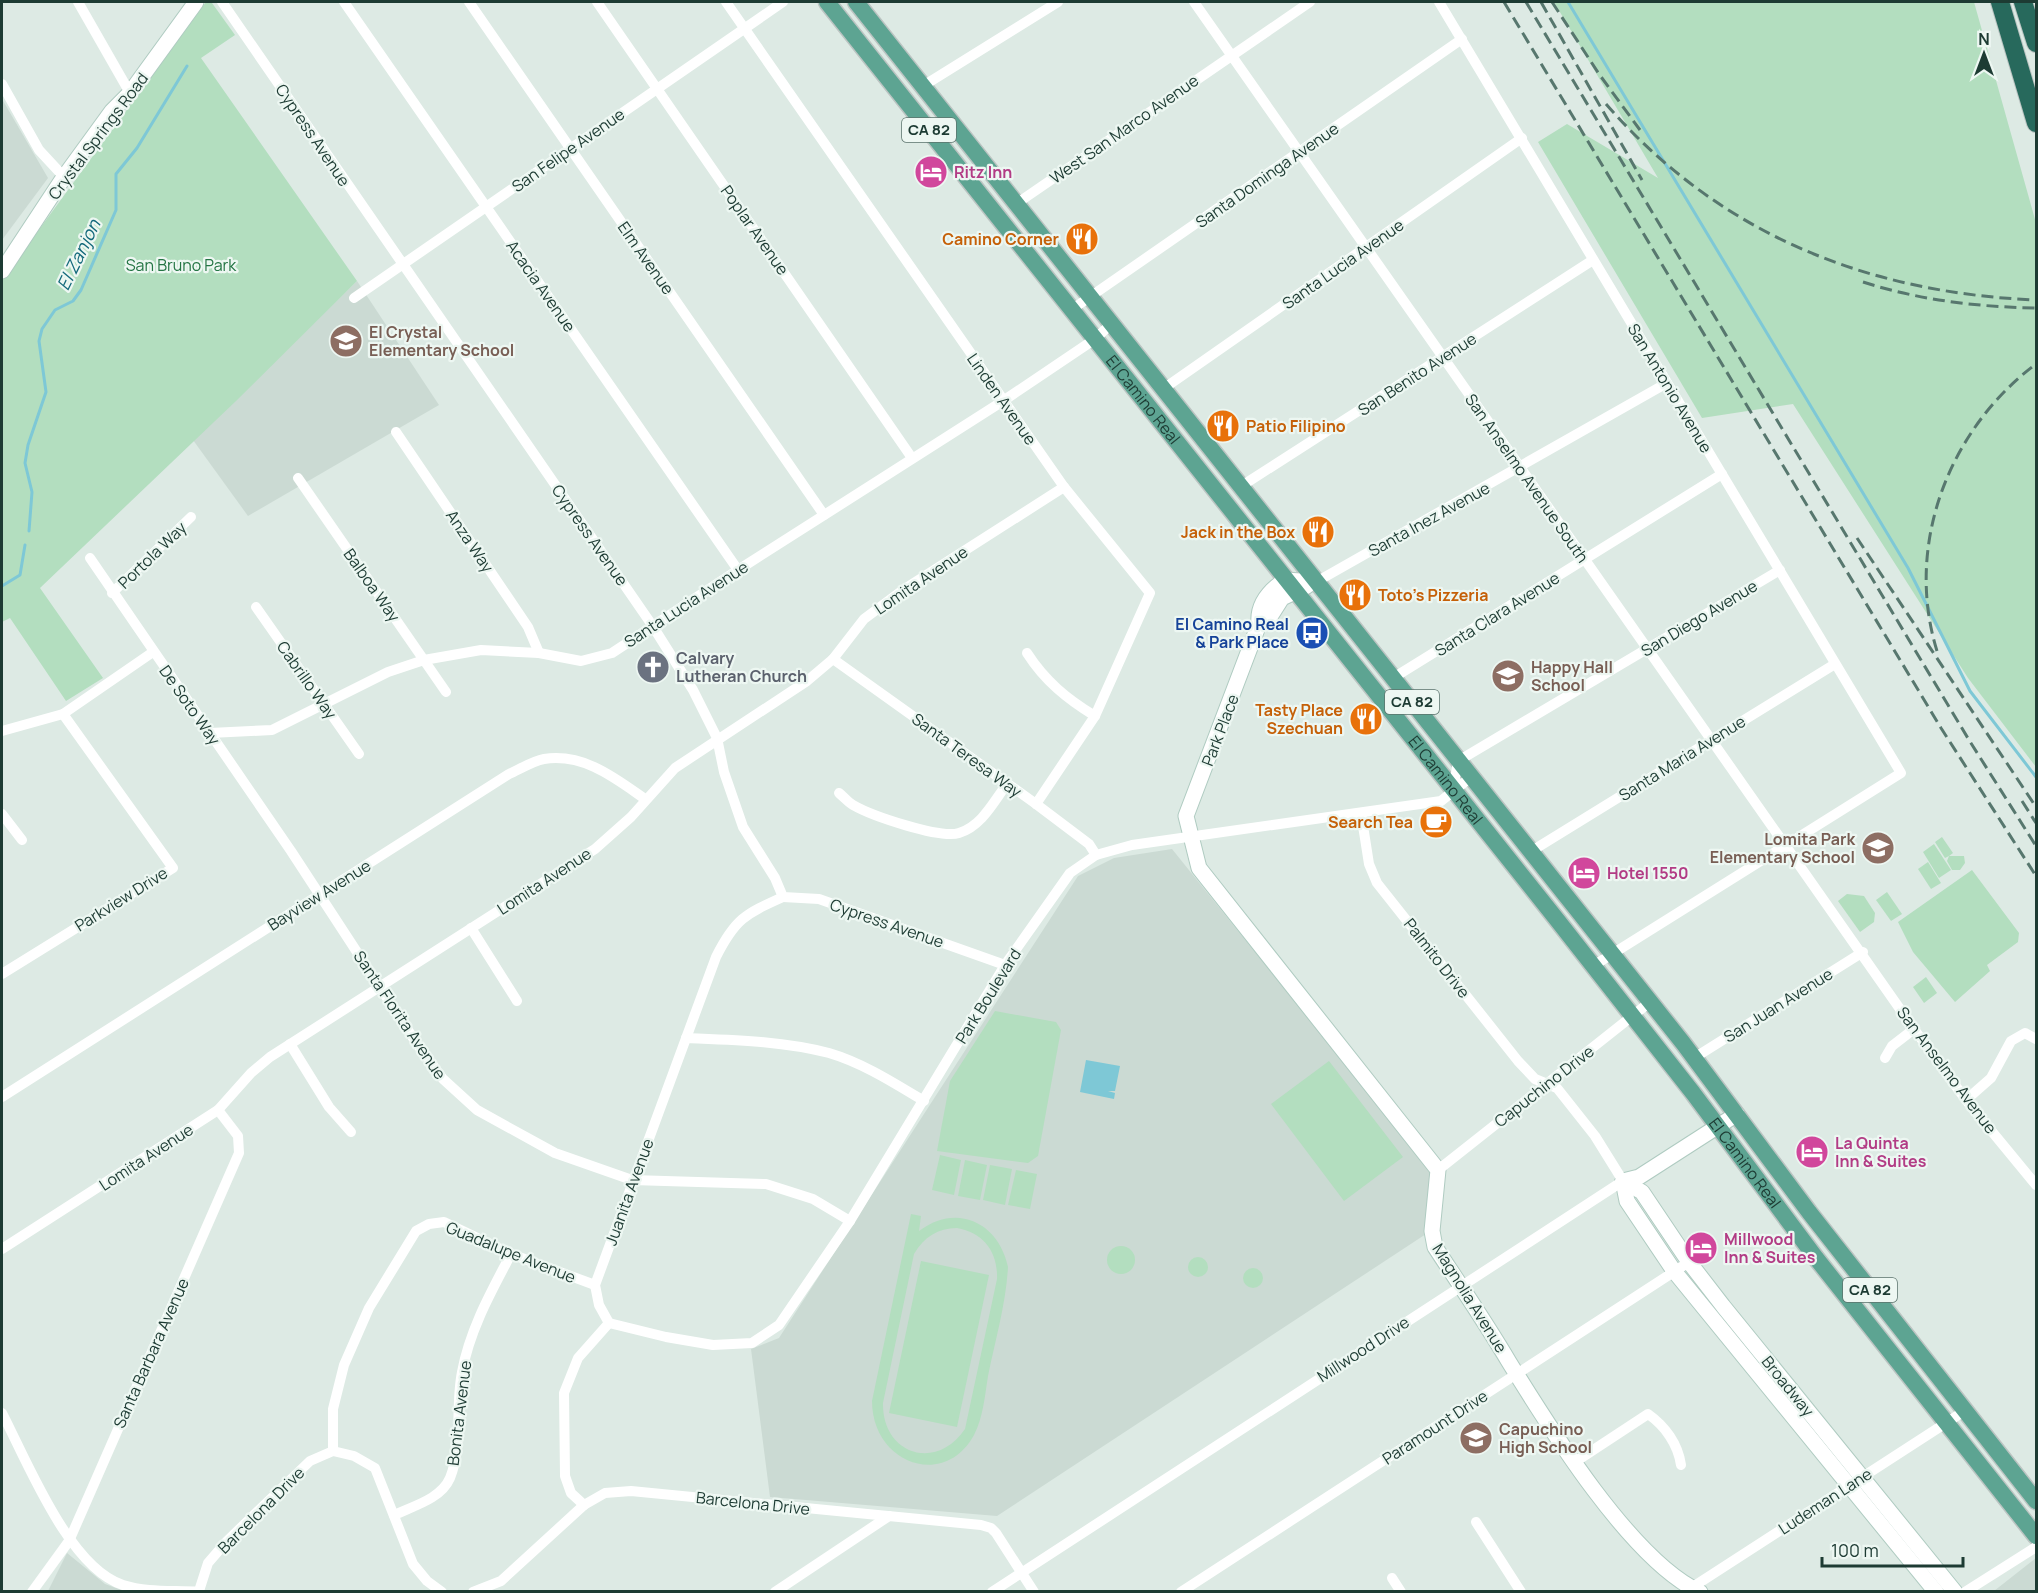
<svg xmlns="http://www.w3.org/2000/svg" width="2038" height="1593" viewBox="0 0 2038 1593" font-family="Manrope,sans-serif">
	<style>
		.built { fill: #cbdad3 }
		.green { fill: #b3debf; fill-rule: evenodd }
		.water { fill: #7ec8d6 }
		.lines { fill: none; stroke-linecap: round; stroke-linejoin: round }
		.stream { stroke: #7ec8d6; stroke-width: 3 }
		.secondary-casing { stroke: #afcbc1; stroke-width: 17 }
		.primary-casing { stroke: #bbc4c2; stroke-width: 19 }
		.highway-casing { stroke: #bbc4c2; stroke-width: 20 }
		.street { stroke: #fff; stroke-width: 10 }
		.secondary { stroke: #fff; stroke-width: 15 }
		.primary { stroke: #5da492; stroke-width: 16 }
		.highway { stroke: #27695c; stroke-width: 18 }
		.rail { stroke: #57776e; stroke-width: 3; stroke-dasharray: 12 6; stroke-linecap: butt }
		.labels { text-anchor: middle; stroke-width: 4.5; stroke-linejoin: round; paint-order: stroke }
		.shield { fill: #edf7f2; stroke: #5b736c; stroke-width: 1.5 }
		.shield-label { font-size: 15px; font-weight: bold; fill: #1d3b33 }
		.street-label { font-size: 16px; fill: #1d3b33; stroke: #edf7f2 }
		.hotel-label { font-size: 16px; font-weight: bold; fill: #b23c85; stroke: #edf7f2; text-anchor: start }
		.food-label { font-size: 16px; font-weight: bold; fill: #c56008; stroke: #edf7f2; text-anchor: end }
		.park-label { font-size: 16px; fill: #247544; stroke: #edf7f2 }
		.education-label { font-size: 16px; font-weight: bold; fill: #785e54; stroke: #edf7f2; text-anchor: start }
		.transit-label { font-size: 16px; font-weight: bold; fill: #164399; stroke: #edf7f2; text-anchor: end }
		.worship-label { font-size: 16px; font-weight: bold; fill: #5b616d; stroke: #edf7f2; text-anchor: start }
		.water-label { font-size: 18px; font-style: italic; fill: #13697b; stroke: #edf7f2 }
	</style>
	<rect width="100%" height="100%" fill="#ddeae4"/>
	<g class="built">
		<path d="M2 99 48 178 2 240Z"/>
		<path d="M357 281 439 405 248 516 193 440Z"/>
		<path d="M1172 849 1431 1171 1426 1234 997 1516 770 1497 751 1349 779 1338 1078 876 1114 858Z"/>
		<path d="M67 1553 105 1584 124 1591H48Z"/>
		<path d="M2036 1558V1591H1994Z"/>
	</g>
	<g class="green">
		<path d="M206 2 212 3 235 35 201 58 357 281 236 401 40 588 103 678 66 701 10 618 2 622V280Z"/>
		<path d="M1554 2H1974L2036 223V767L1968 678 1793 404 1702 418 1538 142 1567 124 1658 178Z"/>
		<path d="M1942 837 1953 853 1949 856H1964L1965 863 1960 870H1952L1947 861 1949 856 1945 858 1935 842Z"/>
		<path d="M1934 844 1951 870 1939 878 1923 852Z"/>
		<path d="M1928 862 1941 883 1931 889 1918 869Z"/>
		<path d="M1972 870 2019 933 2018 942 1987 965 1990 971 1955 1002 1913 952 1898 922Z"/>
		<path d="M1887 892 1902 914 1891 921 1876 900Z"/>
		<path d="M1847 894 1864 896 1875 913 1874 922 1860 932 1838 901Z"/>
		<path d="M1926 977 1937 993 1924 1003 1913 987Z"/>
		<path d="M995 1011 1056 1022 1061 1030 1038 1156 1028 1163 937 1151 950 1081Z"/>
		<path d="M1329 1061 1403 1157 1344 1201 1271 1104Z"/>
		<path d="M940 1155 961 1160 954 1195 932 1190Z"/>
		<path d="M965 1160 987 1165 980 1200 958 1196Z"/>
		<path d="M990 1165 1012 1169 1005 1205 983 1200Z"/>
		<path d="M1016 1170 1037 1174 1030 1209 1008 1205Z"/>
		<path d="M911 1214 921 1216 919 1231C957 1202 999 1223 1008 1267 1006 1304 995 1341 988 1376 985 1395 983 1418 974 1435 944 1490 872 1463 872 1401ZM957 1228C984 1233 998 1252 997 1279L965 1429C936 1472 882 1454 883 1403L914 1254C924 1237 938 1228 957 1228Z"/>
		<circle cx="1121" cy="1260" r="14"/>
		<circle cx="1198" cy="1267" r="10"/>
		<path d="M921 1261 989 1275 957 1427 889 1413Z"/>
		<circle cx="1253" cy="1278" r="10"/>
	</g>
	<path class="water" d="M1086 1060 1120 1066 1115 1091H1108L1115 1093 1114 1099 1080 1092Z"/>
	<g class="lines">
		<g class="stream">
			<path d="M1568 2 1908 568 1970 691 2036 777"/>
			<path d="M29 531 32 492 25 463 28 445 46 392 39 341 42 329 55 310 73 301 81 290 116 210V174L137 148 187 66"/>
			<path d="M2 586 20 575 25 545"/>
		</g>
		<defs>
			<g id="secondary">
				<path d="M2 271 64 177 112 111 130 93 196 2"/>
				<path d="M1316 582 1285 580C1270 590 1257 604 1259 624L1186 816 1199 868 1438 1170 1432 1231 1435 1247C1460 1285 1486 1323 1509 1362 1549 1427 1632 1561 1700 1592"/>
				<path d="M1259 624 1268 620 1282 598 1307 586"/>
				<path d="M1623 1181 1642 1192 1689 1262 1723 1306 1955 1592"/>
				<path d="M1623 1181 1627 1201 1674 1271 1936 1592"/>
				<path d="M1623 1181 1639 1177 1737 1114"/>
			</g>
			<g id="primary">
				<path id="s1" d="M827 2 1558 921 1693 1093 1816 1258 2036 1536"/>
				<path d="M856 2 1683 1043 1809 1212 2036 1501"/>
			</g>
			<g id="highway">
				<path d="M2000 2 2036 123"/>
				<path d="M2023 2 2036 43"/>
			</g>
		</defs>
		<use href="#secondary" class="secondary-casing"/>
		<use href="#primary" class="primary-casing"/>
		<use href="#highway" class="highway-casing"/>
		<g class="street">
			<path d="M78 2 130 93"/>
			<path d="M222 2 652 625 693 690 717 738 724 772 743 827 775 878 783 897 819 899 1005 965"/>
			<path d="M344 2 738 570"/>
			<path d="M469 2 824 515"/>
			<path d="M597 2 912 458"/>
			<path d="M726 2 1064 487 1150 593 1095 716 1036 804"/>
			<path d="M1194 2 1914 1029 1966 1100 2036 1185"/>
			<path d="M1439 2 1901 773 1593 966"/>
			<path d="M2 84 39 150 64 177"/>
			<path d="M923 86 1058 2"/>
			<path d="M1016 204 1310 2"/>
			<path d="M354 298 783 2"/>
			<path d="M1071 310 1462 39"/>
			<path d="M1163 389 1522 138"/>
			<path d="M396 432 528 627 539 653"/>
			<path d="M298 478 446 692"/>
			<path d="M1240 487 1593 260"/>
			<path d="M90 558 291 851 417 1044 443 1079 477 1110 555 1153 632 1180 766 1184 813 1199 850 1221"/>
			<path d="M1316 582 1667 383"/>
			<path d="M112 593 191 517"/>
			<path d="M256 607 359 754"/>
			<path d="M1027 653C1045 681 1067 699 1095 716"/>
			<path d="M833 659 1036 804 1089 844 1096 855"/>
			<path d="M1393 678 1722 474"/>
			<path d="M2 731 63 714 153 652"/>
			<path d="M210 733 272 730 388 672 424 660 481 650 539 653 581 661 612 653 738 570 1003 401 1095 339 1111 324"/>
			<path d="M1453 791 1458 761 1780 570"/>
			<path d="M839 793C844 797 848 802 853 805 872 816 940 839 959 833 982 826 994 801 1007 784"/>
			<path d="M2 814 22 840"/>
			<path d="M1530 852 1835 664"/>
			<path d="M471 928 517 1001"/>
			<path d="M2 974 173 868 63 714"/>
			<path d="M686 1038C734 1040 782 1041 829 1053 863 1063 894 1083 924 1101"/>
			<path d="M290 1044 329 1107 351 1132"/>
			<path d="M1694 1058 1863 952"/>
			<path d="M1885 1058 1892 1046 1914 1029"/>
			<path d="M2 1097 509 774C520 769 533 761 544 759 584 753 615 778 645 799"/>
			<path d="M1966 1100 1991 1078 2011 1041 2025 1033 2036 1039"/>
			<path d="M1438 1170 1650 1002"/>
			<path d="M2 1249 218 1110 251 1073 270 1057 595 849 631 817 675 768 807 681 833 659 864 619 903 590 1064 487"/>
			<path d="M609 1323 666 1337 713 1345 752 1343 779 1325 850 1221 1005 965 1070 873 1096 855 1132 845 1441 801 1471 777"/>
			<path d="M2 1413C27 1461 69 1568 123 1585 148 1593 174 1590 200 1592"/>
			<path d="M333 1451V1409L344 1365 369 1308 416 1231 429 1224 444 1222 511 1254 595 1285"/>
			<path d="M1575 1462 1648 1414C1665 1426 1678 1444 1681 1465"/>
			<path d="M584 1505 571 1493 565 1476 564 1393 578 1358 609 1323 599 1305 595 1285 716 957C735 919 745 914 783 897"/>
			<path d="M394 1515C413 1506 441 1499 450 1478 463 1446 455 1406 462 1372 470 1329 491 1292 511 1254"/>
			<path d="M1476 1522 1521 1592"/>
			<path d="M1392 1578 1401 1592"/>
			<path d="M199 1591 208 1563 227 1541 310 1461 333 1451 354 1456 375 1468 413 1564 427 1581 442 1592"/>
			<path d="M32 1592 69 1541 239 1153 238 1136 218 1110"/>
			<path d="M473 1592 501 1581 584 1505 605 1493 631 1491 981 1525 991 1528 996 1533 1034 1592"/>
			<path d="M775 1592 889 1516"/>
			<path d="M992 1592 1623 1181 1595 1136 1557 1088 1535 1079 1518 1061 1377 883 1369 864 1361 813"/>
			<path d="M1181 1592 1689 1262"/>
			<path d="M1685 1592 1966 1410"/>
			<path d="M1965 1592 2036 1547"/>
		</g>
		<use href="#secondary" class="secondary"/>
		<use href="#primary" class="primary"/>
		<use href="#highway" class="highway"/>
		<g class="rail">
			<path d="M1504 2 1941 728 2036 876"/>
			<path d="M1526 2 1969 740 2036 846"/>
			<path d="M1541 2 1642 180"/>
			<path d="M1552 2 1599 74 1640 130"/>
			<path d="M1606 104C1719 234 1867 293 2036 300"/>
			<path d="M1863 282C1919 300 1977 307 2036 308"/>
			<path d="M1857 538 2036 807"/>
			<path d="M1937 651C1904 545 1949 429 2036 364"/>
			<path d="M2022 801 2036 823"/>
		</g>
	</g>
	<defs>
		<symbol id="hotel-disc" viewBox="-11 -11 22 22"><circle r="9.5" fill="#d1479c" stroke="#edf7f2"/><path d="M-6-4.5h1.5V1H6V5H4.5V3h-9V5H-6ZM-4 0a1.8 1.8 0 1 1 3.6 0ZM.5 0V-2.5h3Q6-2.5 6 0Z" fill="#fff"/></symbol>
		<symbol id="restaurant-disc" viewBox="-11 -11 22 22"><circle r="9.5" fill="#e8710a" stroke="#edf7f2"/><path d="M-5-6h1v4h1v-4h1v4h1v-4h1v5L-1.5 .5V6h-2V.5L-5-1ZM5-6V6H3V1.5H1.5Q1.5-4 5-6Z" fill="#fff"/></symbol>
		<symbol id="school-disc" viewBox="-11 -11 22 22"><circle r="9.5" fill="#8d6e63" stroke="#edf7f2"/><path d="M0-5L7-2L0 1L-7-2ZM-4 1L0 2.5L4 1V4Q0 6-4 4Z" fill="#fff"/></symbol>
		<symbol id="bus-disc" viewBox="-11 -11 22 22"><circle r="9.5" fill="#1a4fb4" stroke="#edf7f2"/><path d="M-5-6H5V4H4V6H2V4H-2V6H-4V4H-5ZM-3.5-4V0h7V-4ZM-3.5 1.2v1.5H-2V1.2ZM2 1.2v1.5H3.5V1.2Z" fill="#fff"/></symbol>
		<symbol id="church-disc" viewBox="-11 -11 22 22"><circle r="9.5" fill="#6b7280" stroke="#edf7f2"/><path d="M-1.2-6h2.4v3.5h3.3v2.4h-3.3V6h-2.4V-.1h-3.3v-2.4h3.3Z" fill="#fff"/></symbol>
		<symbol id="cafe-disc" viewBox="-11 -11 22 22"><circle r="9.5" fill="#e8710a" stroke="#edf7f2"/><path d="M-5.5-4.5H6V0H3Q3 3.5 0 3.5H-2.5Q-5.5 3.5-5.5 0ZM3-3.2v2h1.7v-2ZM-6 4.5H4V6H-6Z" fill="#fff"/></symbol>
	</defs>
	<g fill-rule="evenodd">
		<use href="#hotel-disc" x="912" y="153" width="38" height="38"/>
		<use href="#restaurant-disc" x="1063" y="220" width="38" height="38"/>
		<use href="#school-disc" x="327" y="322" width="38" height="38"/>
		<use href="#restaurant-disc" x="1204" y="407" width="38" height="38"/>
		<use href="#restaurant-disc" x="1299" y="513" width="38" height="38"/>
		<use href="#restaurant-disc" x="1336" y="576" width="38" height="38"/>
		<use href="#bus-disc" x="1293" y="614" width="38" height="38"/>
		<use href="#church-disc" x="634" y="648" width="38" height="38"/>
		<use href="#school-disc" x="1489" y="657" width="38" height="38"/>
		<use href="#restaurant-disc" x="1347" y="700" width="38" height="38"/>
		<use href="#cafe-disc" x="1417" y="803" width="38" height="38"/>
		<use href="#school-disc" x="1859" y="829" width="38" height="38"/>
		<use href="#hotel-disc" x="1565" y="854" width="38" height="38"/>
		<use href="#hotel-disc" x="1793" y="1133" width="38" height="38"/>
		<use href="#hotel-disc" x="1682" y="1229" width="38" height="38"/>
		<use href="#school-disc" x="1457" y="1419" width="38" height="38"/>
	</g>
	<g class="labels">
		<g class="shield">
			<rect x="902" y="118" width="54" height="24" rx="4.5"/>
			<rect x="1385" y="690" width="54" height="24" rx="4.5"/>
			<rect x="1843" y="1278" width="54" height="24" rx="4.5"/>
		</g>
		<g class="shield-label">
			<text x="929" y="135">CA 82</text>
			<text x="1412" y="707">CA 82</text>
			<text x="1870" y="1295">CA 82</text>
		</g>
		<g class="street-label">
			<text transform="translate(1124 129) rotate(-35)" y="6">West San Marco Avenue</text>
			<text transform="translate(313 135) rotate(56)" y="6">Cypress Avenue</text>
			<text transform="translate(98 136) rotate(-53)" y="6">Crystal Springs Road</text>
			<text transform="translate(568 150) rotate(-35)" y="6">San Felipe Avenue</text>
			<text transform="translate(1267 175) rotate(-35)" y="6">Santa Dominga Avenue</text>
			<text transform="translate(755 230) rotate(55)" y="6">Poplar Avenue</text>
			<text transform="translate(646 258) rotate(55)" y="6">Elm Avenue</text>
			<text transform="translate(1343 264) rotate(-35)" y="6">Santa Lucia Avenue</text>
			<text transform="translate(541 286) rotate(55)" y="6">Acacia Avenue</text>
			<text transform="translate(1417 374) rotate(-33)" y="6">San Benito Avenue</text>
			<text transform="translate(1670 388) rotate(59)" y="6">San Antonio Avenue</text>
			<text transform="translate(1002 399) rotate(55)" y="6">Linden Avenue</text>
			<text dy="6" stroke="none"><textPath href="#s1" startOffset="508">El Camino Real</textPath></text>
			<text transform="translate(1527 478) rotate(55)" y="6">San Anselmo Avenue South</text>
			<text transform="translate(1429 519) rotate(-29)" y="6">Santa Inez Avenue</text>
			<text transform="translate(590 535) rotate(55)" y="6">Cypress Avenue</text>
			<text transform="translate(470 541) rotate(56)" y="6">Anza Way</text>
			<text transform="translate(152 555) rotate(-44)" y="6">Portola Way</text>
			<text transform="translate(921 580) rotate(-34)" y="6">Lomita Avenue</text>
			<text transform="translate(372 585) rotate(55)" y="6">Balboa Way</text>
			<text transform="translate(686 604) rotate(-33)" y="6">Santa Lucia Avenue</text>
			<text transform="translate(1497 614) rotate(-32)" y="6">Santa Clara Avenue</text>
			<text transform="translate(1699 618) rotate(-31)" y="6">San Diego Avenue</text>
			<text transform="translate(307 680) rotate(55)" y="6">Cabrillo Way</text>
			<text transform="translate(190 705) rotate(55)" y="6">De Soto Way</text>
			<text transform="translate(1220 730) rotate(-69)" y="6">Park Place</text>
			<text transform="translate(967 755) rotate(36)" y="6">Santa Teresa Way</text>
			<text transform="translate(1682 758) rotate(-32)" y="6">Santa Maria Avenue</text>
			<text dy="6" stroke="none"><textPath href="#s1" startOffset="994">El Camino Real</textPath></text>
			<text transform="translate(544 881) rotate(-33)" y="6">Lomita Avenue</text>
			<text transform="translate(319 895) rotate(-32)" y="6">Bayview Avenue</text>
			<text transform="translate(121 899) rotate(-32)" y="6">Parkview Drive</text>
			<text transform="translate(887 923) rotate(19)" y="6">Cypress Avenue</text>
			<text transform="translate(1437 958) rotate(52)" y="6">Palmito Drive</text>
			<text transform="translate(988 996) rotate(-58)" y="6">Park Boulevard</text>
			<text transform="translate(1778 1005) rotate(-32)" y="6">San Juan Avenue</text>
			<text transform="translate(400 1015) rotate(56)" y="6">Santa Florita Avenue</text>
			<text transform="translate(1947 1070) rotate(53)" y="6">San Anselmo Avenue</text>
			<text transform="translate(1544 1086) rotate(-38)" y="6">Capuchino Drive</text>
			<text transform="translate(146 1157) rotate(-33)" y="6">Lomita Avenue</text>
			<text dy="6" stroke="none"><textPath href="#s1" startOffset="1480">El Camino Real</textPath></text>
			<text transform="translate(629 1192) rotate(-70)" y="6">Juanita Avenue</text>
			<text transform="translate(511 1252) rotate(22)" y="6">Guadalupe Avenue</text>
			<text transform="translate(1470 1298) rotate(58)" y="6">Magnolia Avenue</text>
			<text transform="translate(1363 1349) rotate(-33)" y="6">Millwood Drive</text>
			<text transform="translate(151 1353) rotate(-66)" y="6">Santa Barbara Avenue</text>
			<text transform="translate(1788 1386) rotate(51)" y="6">Broadway</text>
			<text transform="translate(459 1413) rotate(-83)" y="6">Bonita Avenue</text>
			<text transform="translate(1435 1427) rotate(-33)" y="6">Paramount Drive</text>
			<text transform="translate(1825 1501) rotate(-33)" y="6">Ludeman Lane</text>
			<text transform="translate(753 1503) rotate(6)" y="6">Barcelona Drive</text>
			<text transform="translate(261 1510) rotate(-45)" y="6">Barcelona Drive</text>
		</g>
		<g class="hotel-label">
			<text x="954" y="178">Ritz Inn</text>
			<text x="1607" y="879">Hotel 1550</text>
			<text x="1835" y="1149">La Quinta<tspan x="1835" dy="18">Inn &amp; Suites</tspan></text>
			<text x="1724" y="1245">Millwood<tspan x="1724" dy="18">Inn &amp; Suites</tspan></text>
		</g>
		<g class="food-label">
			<text x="1059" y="245">Camino Corner</text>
			<text x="1246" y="432" text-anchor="start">Patio Filipino</text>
			<text x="1295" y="538">Jack in the Box</text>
			<text x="1378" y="601" text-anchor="start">Toto's Pizzeria</text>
			<text x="1343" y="716">Tasty Place<tspan x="1343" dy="18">Szechuan</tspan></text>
			<text x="1413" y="828">Search Tea</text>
		</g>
		<g class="park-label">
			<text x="181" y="271">San Bruno Park</text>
		</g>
		<g class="education-label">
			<text x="369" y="338">El Crystal<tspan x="369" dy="18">Elementary School</tspan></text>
			<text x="1531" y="673">Happy Hall<tspan x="1531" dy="18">School</tspan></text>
			<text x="1855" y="845" text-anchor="end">Lomita Park<tspan x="1855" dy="18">Elementary School</tspan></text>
			<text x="1499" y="1435">Capuchino<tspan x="1499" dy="18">High School</tspan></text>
		</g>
		<g class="transit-label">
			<text x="1289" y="630">El Camino Real<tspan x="1289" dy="18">&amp; Park Place</tspan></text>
		</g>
		<g class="worship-label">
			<text x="676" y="664">Calvary<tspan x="676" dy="18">Lutheran Church</tspan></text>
		</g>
		<g class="water-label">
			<text transform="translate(79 255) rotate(-64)" y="6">El Zanjon</text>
		</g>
	</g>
	<rect width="2038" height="1593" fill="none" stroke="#1d3b33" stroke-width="6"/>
	<g transform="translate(1984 54)" stroke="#edf7f2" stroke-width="4.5" paint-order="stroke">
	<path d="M0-4.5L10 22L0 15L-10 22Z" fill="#1d3b33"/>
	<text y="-9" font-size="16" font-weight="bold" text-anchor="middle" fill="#1d3b33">N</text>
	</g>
	<path d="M1822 1557v9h141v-9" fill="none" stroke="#1d3b33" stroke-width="3"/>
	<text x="1831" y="1557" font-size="18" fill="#1d3b33" stroke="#edf7f2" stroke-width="4.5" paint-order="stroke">100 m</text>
</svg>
